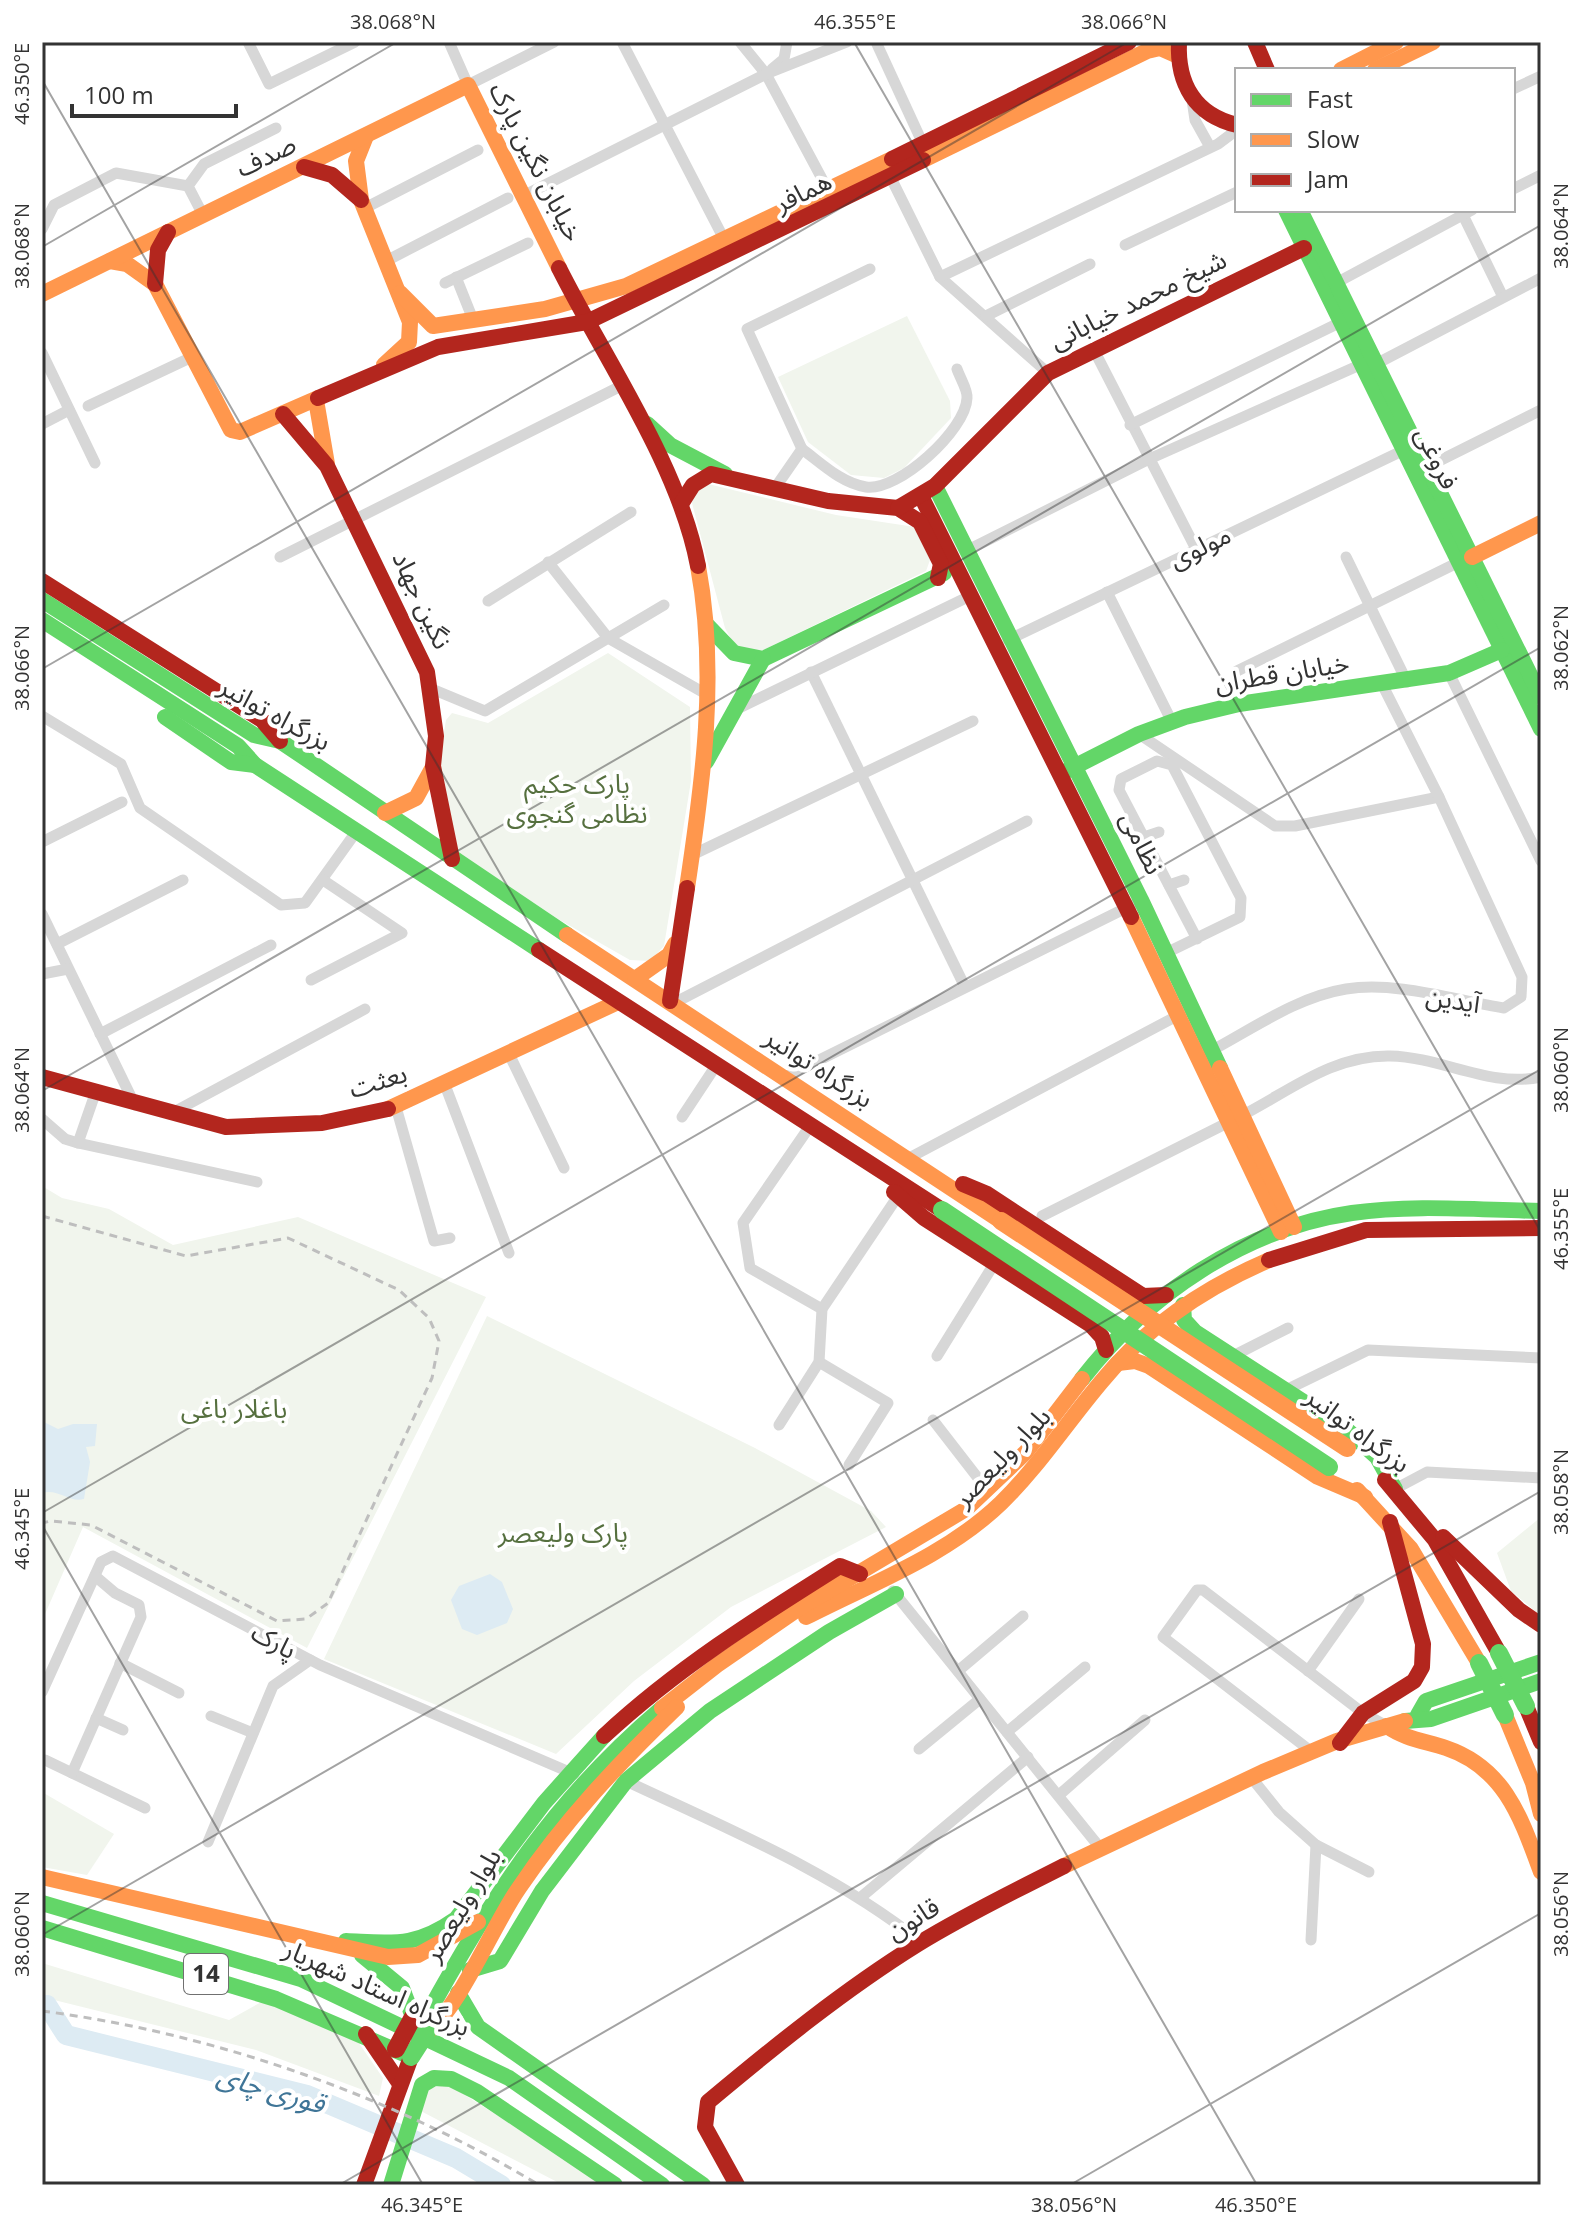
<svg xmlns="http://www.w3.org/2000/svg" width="1583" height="2227" viewBox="0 0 1583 2227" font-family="'Open Sans','Noto Sans Arabic',sans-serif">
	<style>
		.green { fill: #f1f5ed }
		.water { fill: #ddebf3 }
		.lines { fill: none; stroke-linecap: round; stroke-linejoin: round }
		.river { stroke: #ddebf3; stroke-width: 20 }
		.street { stroke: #d7d7d7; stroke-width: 11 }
		.fast { stroke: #63d668; stroke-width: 16 }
		.slow { stroke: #ff974d; stroke-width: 16 }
		.jam { stroke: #b3261e; stroke-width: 16 }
		.rail { stroke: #bebebe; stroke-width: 3; stroke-dasharray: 8 6; stroke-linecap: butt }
		.fast-bridge { stroke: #63d668; stroke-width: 18 }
		.slow-bridge { stroke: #ff974d; stroke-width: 18 }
		.jam-bridge { stroke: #b3261e; stroke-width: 18 }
		.ticks { fill: none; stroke: #333; stroke-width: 2; stroke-opacity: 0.45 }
		.labels { text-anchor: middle; stroke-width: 8; stroke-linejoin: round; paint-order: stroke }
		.shield { fill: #fff; stroke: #707070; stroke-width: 2 }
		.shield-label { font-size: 24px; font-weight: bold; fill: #333 }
		.street-label { font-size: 26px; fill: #333; stroke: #fff }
		.park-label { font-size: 26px; fill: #56703f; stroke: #fff }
		.water-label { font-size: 28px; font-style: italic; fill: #3f7597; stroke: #fff }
		.neatline { fill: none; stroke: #333; stroke-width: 3 }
		.ticks-label { font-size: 20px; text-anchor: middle; fill: #333 }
	</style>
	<rect width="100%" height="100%" fill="#fff"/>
	<g class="green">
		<path d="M907 316 950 401 951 418 904 468 884 478 851 475 808 442 778 377Z"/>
		<path d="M704 483 836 515 915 527 930 560 926 571 759 652C741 650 733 645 725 628L692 503 694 492Z"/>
		<path d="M608 653 690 707 691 781 664 946 650 961 630 960 558 919 456 851 436 781 446 720 452 713 488 723Z"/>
		<path d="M42 1186 62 1198 109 1209 173 1245 298 1217 486 1297 307 1648 83 1527 42 1621Z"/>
		<path d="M487 1316 755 1448 871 1511 886 1527 731 1607 634 1681 556 1754 324 1659Z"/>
		<path d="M1541 1517V1616L1511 1591 1497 1553Z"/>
		<path d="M42 1792 114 1834 87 1875 42 1867Z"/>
		<path d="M42 1963 229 2020 263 2001 354 2036 383 2078 379 2096 256 2050 42 1997Z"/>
		<path d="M447 2084 609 2185H563L415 2108 424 2090Z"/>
	</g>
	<g class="water">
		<path d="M42 1421 58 1429 73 1424H97L95 1446 86 1447 90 1462 84 1499C69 1503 58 1488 42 1493Z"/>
		<path d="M490 1574 502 1582 513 1609 507 1623 477 1635 462 1629 451 1600 459 1586Z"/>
	</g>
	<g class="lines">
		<path class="river" d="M42 2005H47L66 2035 307 2095 456 2158 501 2185"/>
		<g class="street">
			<path d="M248 42 269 84 355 42"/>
			<path d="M449 42 468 85 554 42"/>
			<path d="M622 42 725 241"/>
			<path d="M740 42 766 74 828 190"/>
			<path d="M876 42 923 144"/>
			<path d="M772 69 784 59 787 42"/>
			<path d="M1513 89 1541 76"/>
			<path d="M1192 100 1195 120 1210 147"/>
			<path d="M891 178 940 277 1048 373"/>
			<path d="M1513 189 1541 175"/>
			<path d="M525 195 766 74 847 42"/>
			<path d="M365 208 478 150"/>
			<path d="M1461 211 1503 297"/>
			<path d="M203 215 188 186 204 164 276 128"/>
			<path d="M42 229 54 205 116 173 188 186"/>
			<path d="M1125 245 1237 192"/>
			<path d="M388 260 508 198"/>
			<path d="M456 277 474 322"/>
			<path d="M940 277 1218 144 1230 135 1236 125"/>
			<path d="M445 283 528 243"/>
			<path d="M1336 283 1472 210"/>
			<path d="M986 316 1090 264"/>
			<path d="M1094 350 1196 549"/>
			<path d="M42 353 95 463"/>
			<path d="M1376 364 1541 278"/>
			<path d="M88 406 192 357"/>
			<path d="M42 424 69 410"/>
			<path d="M1130 425 1341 322"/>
			<path d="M802 449 747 329 870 269"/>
			<path d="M1427 467 1541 410"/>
			<path d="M775 488 802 449C821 463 841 483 866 487 898 492 966 430 967 398 968 390 960 378 957 369"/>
			<path d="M966 551 1147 460 1362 364"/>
			<path d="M280 557 621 386"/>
			<path d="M1346 557 1407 682"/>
			<path d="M548 562 608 638 706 694"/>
			<path d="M1107 592 1172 722"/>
			<path d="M488 601 631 512"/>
			<path d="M1008 640 1404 450"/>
			<path d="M1237 671 1459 562"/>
			<path d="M811 672 965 987"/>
			<path d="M1449 673 1541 861"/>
			<path d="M432 689 485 711 664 605"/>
			<path d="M735 710 972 595"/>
			<path d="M42 716 121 764 140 808 281 905 305 903 356 832"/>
			<path d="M1139 734 1275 826H1295L1439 797"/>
			<path d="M1144 837 1159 832"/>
			<path d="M42 842 122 802"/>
			<path d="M692 855 973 721"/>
			<path d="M1169 885 1184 880"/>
			<path d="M42 914 135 1105"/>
			<path d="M57 944 183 880"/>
			<path d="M1166 953 1240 917 1241 898 1172 765 1157 761 1121 779 1119 790 1197 939"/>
			<path d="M42 974 68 969"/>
			<path d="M311 980 402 933 323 880"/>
			<path d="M674 1003 1027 821"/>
			<path d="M100 1034 271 945"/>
			<path d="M1207 1053C1251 1030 1296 997 1346 989 1396 981 1454 1000 1504 1008L1521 997 1522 977 1439 797 1382 684"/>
			<path d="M510 1056 564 1168"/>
			<path d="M785 1077 1132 905"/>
			<path d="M445 1085 509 1253"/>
			<path d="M396 1107 434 1241 450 1238"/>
			<path d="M170 1114 365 1009"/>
			<path d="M682 1117 717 1064"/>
			<path d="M42 1119 65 1139 78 1143 257 1182"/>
			<path d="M810 1126 743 1223 750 1268 822 1309"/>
			<path d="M78 1143 95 1094"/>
			<path d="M909 1158 1177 1016"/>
			<path d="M1042 1216C1108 1183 1173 1150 1239 1117 1289 1092 1331 1055 1390 1056 1442 1057 1489 1088 1541 1077"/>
			<path d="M937 1356 994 1264"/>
			<path d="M1233 1356 1288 1328"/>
			<path d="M819 1362 888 1403 849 1465"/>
			<path d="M1286 1390 1368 1350 1541 1358"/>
			<path d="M933 1420 988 1491"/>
			<path d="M779 1425 819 1362 822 1309 898 1196"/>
			<path d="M1395 1489 1427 1472 1541 1478"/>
			<path d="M893 1591 1101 1849"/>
			<path d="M120 1663 179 1693"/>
			<path d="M958 1671 1023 1616"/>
			<path d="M1308 1671 1359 1599"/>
			<path d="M42 1692 101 1562 113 1556 320 1665 574 1774"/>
			<path d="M211 1716 253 1733"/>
			<path d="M96 1718 123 1730"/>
			<path d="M1007 1732 1085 1667"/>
			<path d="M919 1749 980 1699"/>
			<path d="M1312 1752 1163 1637 1197 1590H1203L1363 1713 1387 1726"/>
			<path d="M45 1760 145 1808"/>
			<path d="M72 1773 141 1617 139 1605 115 1593 95 1576"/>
			<path d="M1251 1777 1279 1812 1316 1845"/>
			<path d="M626 1781C728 1829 833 1872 921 1942"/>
			<path d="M1059 1795 1145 1720"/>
			<path d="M208 1842 273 1686 310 1660"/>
			<path d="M860 1898 1028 1757"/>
			<path d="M1311 1940 1316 1845 1369 1872"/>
		</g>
		<g class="fast">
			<path d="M1286 210 1541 729"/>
			<path d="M1300 210 1541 697"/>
			<path d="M647 424 670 445 725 474"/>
			<path d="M935 486 1141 900 1220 1068"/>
			<path d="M42 600 254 735 280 741 567 935"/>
			<path d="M42 620 238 746 255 765 539 950"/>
			<path d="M706 624 734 653 763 659 944 573"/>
			<path d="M165 717 231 762 255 765"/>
			<path d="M706 762 763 659"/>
			<path d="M1068 770 1139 734 1185 717 1239 704 1449 673 1502 650"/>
			<path d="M1183 1305 1184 1320 1195 1332 1347 1430 1377 1457 1395 1489"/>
			<path d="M1082 1379C1147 1295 1245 1228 1352 1213 1414 1204 1478 1210 1541 1211"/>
			<path d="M1418 1715 1426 1701 1541 1662"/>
			<path d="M1405 1721 1431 1719 1541 1681"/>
			<path d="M42 1903 301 1979 509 2078 662 2185"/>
			<path d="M42 1928 276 1999 411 2057"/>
			<path d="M346 1941C393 1943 415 1948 456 1919L544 1803 604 1736"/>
			<path d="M362 1955 402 1988 413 2017"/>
			<path d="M470 1970 500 1961 542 1891 626 1781 710 1711 829 1632 896 1594"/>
			<path d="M458 1993 478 2027 703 2185"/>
			<path d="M427 2032V2015C494 1893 555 1799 662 1708"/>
			<path d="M391 2185 422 2085 434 2078 451 2079 477 2092 615 2185"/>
		</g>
		<g class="slow">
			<path d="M1341 70 1396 42"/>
			<path d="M1375 70 1433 42"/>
			<path d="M366 136 356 161 361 200 410 322 409 342 384 365"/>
			<path d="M923 160 1147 51 1160 48 1178 56"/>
			<path d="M110 261 127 264 155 284 231 430 240 432 318 398"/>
			<path d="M400 293 433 326 545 309 626 286 892 159"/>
			<path d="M42 294 468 85 559 268"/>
			<path d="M316 400 327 464"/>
			<path d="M1472 557 1541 523"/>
			<path d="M385 813 416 798 433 767"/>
			<path d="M687 888C703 782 718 673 698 566"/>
			<path d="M1131 917 1281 1232"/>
			<path d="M567 935 1001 1221"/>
			<path d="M635 979 669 955 675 944"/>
			<path d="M1220 1068 1294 1227"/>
			<path d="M388 1109 618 1002"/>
			<path d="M1118 1363 1135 1361 1149 1366 1318 1477 1365 1497"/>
			<path d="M1357 1490 1411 1549 1479 1663"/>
			<path d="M806 1617C872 1583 946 1556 1001 1503 1039 1466 1068 1421 1102 1381 1147 1326 1204 1288 1269 1260"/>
			<path d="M662 1708 717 1665 798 1609 966 1509 1026 1452 1082 1379"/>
			<path d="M1505 1715 1533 1783 1541 1814"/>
			<path d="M1387 1726C1405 1739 1425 1741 1446 1748 1505 1768 1521 1818 1541 1872"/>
			<path d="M1064 1866 1263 1772 1337 1741 1405 1721"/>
			<path d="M42 1877 388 1957 418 1955 478 1922"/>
			<path d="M427 2032C459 2009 493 1925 519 1888 564 1821 619 1763 677 1707"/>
		</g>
		<g class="jam">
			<path d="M1179 42C1177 84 1195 115 1237 125"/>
			<path d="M1255 42 1267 70"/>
			<path d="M892 159 1129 42"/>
			<path d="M304 167 332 175 361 200"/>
			<path d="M559 268C605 360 679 465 698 566"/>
			<path d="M155 284 158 250 168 232"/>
			<path d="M318 398 438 347 587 322 923 160"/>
			<path d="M283 414 327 466 427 672 436 736 433 766 452 859"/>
			<path d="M921 496 1131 917"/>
			<path d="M681 504 693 485 711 474 828 501 898 508 920 522 941 564 938 578"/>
			<path d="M898 508 935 486 1048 373 1304 248"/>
			<path d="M42 581 262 720 280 741"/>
			<path d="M539 950 942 1210"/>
			<path d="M670 1001 687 888"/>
			<path d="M42 1077 226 1127 322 1123 388 1109"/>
			<path d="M963 1184 987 1194 1143 1296 1166 1295"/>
			<path d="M894 1192 924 1218 1091 1325 1102 1337 1106 1350"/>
			<path d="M1269 1260 1366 1230 1541 1228"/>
			<path d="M1385 1480 1435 1540 1499 1653"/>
			<path d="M1443 1537 1519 1610 1541 1625"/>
			<path d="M1526 1706 1541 1742"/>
			<path d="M604 1736C676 1669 757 1618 840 1566L860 1574"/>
			<path d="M1340 1743 1363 1713 1414 1681 1422 1667 1423 1644 1390 1522"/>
			<path d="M366 2034 400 2084"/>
			<path d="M364 2185 411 2057"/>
			<path d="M737 2185 705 2127 708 2102C775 2046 844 1990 918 1944 965 1915 1015 1891 1064 1866"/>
		</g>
		<g class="rail">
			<path d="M42 1216 186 1256 288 1238 399 1290 429 1318 439 1341 432 1378 328 1603 306 1619 277 1621 91 1525 51 1521 42 1523"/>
			<path d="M42 2011C213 2033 392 2096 539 2185"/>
		</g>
		<g class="fast-bridge">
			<path d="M942 1210 1329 1467"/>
			<path d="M1499 1653 1526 1706"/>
			<path d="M1479 1663 1505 1715"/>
			<path d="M411 2057 427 2032"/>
		</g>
		<path class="slow-bridge" d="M1001 1221 1347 1448"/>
		<path class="jam-bridge" d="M396 2049 413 2017"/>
	</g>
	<path class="ticks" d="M854 42 1541 1232M42 80 1257 2185M42 247 397 42M42 669 1128 42M42 1091 1541 225M42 1513 1541 647M42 1525 423 2185M42 1935 1541 1069M339 2185 1541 1491M1070 2185 1541 1913"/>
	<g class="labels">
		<rect class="shield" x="184" y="1954" width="44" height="40" rx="6"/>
		<g class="shield-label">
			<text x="206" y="1982">14</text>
		</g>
		<g class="street-label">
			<text transform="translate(266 156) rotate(-26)" y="9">صدف</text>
			<text transform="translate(536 162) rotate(63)" y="9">خیابان نگین پارک</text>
			<text transform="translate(803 192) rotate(-26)" y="9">همافر</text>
			<text transform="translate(1138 300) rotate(-26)" y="9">شیخ محمد خیابانی</text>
			<text transform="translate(1437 458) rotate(64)" y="9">فروغى</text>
			<text transform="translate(1200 547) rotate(-26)" y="9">مولوی</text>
			<text transform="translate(422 600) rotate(65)" y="9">نگین جهاد</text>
			<text transform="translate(1282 673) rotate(-9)" y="9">خیابان قطران</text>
			<text transform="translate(275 714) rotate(29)" y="9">بزرگراه توانیر</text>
			<text transform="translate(1142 843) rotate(64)" y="9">نظامی</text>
			<text transform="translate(1453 1000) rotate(9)" y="9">آیدین</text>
			<text transform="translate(819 1068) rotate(33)" y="9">بزرگراه توانیر</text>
			<text transform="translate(378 1081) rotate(-17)" y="9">بعثت</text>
			<text transform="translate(1358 1430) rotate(37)" y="9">بزرگراه توانیر</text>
			<text transform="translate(1002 1457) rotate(-46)" y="9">بلوار ولیعصر</text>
			<text transform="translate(274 1641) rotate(28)" y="9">پارک</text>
			<text transform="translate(462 1905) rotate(-59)" y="9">بلوار ولیعصر</text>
			<text transform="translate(913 1919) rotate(-31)" y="9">قانون</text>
			<text transform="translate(377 1988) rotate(24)" y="9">بزرگراه استاد شهریار</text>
		</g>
		<g class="park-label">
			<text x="577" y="793">پارک حکیم<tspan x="577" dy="30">نظامی گنجوی</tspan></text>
			<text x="234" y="1418">باغلار باغی</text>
			<text x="563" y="1542">پارک ولیعصر</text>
		</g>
		<g class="water-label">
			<text transform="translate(271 2089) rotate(16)" y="10">قوری چای</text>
		</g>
	</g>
	<rect width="1583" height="2227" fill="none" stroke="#ffffff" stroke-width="88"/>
	<rect x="1235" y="68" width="280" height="144" fill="#ffffff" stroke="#adadad" stroke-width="2"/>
	<rect x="1251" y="94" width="40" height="12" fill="#63d668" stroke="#adadad" stroke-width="2"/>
	<text x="1307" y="108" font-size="24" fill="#333333">Fast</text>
	<rect x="1251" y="134" width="40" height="12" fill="#ff974d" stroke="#adadad" stroke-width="2"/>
	<text x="1307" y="148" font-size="24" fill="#333333">Slow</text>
	<rect x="1251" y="174" width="40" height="12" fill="#b3261e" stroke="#adadad" stroke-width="2"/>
	<text x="1307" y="188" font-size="24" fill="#333333">Jam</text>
	<path d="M72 104v12h164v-12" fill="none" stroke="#333333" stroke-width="4"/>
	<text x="84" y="104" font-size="24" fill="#333333" stroke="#ffffff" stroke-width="6" paint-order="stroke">100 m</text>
	<rect x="44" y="44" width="1495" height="2139" class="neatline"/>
	<g class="ticks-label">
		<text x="393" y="29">38.068°N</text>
		<text x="855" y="29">46.355°E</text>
		<text x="1124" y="29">38.066°N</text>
		<text transform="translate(22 84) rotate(-90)" y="7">46.350°E</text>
		<text transform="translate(1561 226) rotate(-90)" y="7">38.064°N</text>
		<text transform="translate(22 246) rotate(-90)" y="7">38.068°N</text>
		<text transform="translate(1561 648) rotate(-90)" y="7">38.062°N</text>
		<text transform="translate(22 668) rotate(-90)" y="7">38.066°N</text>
		<text transform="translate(1561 1070) rotate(-90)" y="7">38.060°N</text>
		<text transform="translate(22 1090) rotate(-90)" y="7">38.064°N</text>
		<text transform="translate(1561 1229) rotate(-90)" y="7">46.355°E</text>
		<text transform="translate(1561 1492) rotate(-90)" y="7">38.058°N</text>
		<text transform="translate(22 1529) rotate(-90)" y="7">46.345°E</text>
		<text transform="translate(1561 1914) rotate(-90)" y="7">38.056°N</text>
		<text transform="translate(22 1934) rotate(-90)" y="7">38.060°N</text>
		<text x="422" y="2212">46.345°E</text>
		<text x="1074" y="2212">38.056°N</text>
		<text x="1256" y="2212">46.350°E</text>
	</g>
</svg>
